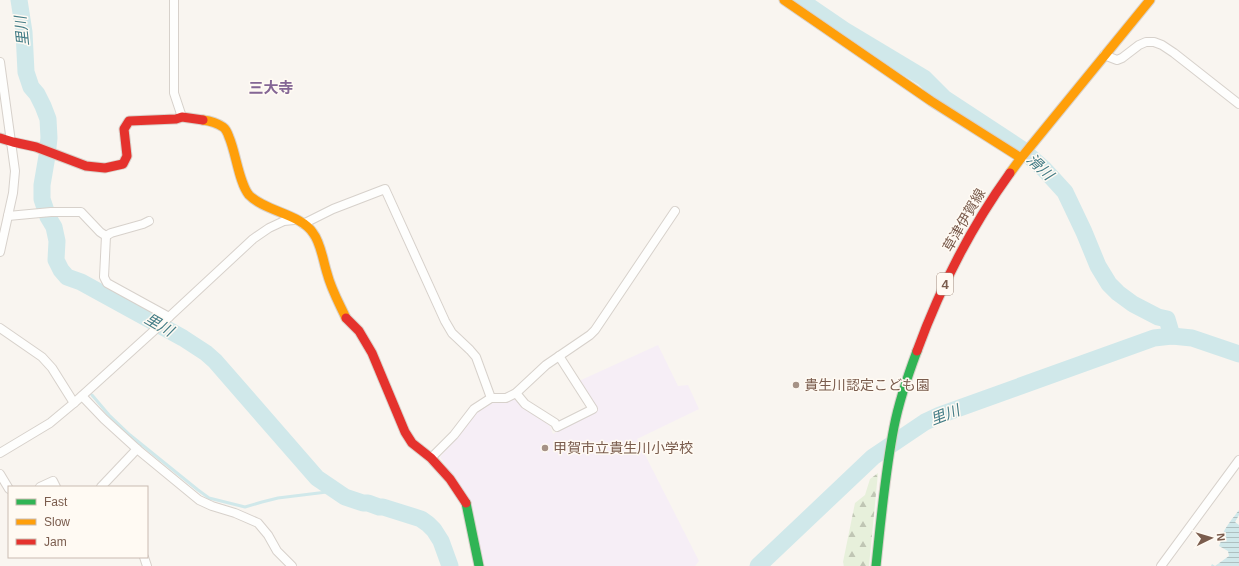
<svg xmlns="http://www.w3.org/2000/svg" width="1239" height="566" viewBox="0 0 1239 566" font-family="Helvetica,'Noto Sans JP',sans-serif">
	<style>
		.education { fill: #f6eef6 }
		.forest { fill: url(#forest-firs) }
		.water { fill: url(#water-rules) }
		.lines { fill: none; stroke-linecap: round; stroke-linejoin: round }
		.stream { stroke: #d0e8ea; stroke-width: 3 }
		.river { stroke: #d0e8ea; stroke-width: 17 }
		.street-casing { stroke: #d7d1cb; stroke-width: 10 }
		.fast-casing { stroke: #d9d2cb; stroke-width: 11 }
		.slow-casing { stroke: #d9d2cb; stroke-width: 11 }
		.jam-casing { stroke: #d9d2cb; stroke-width: 11 }
		.street { stroke: #fefefd; stroke-width: 8 }
		.fast { stroke: #30b455; stroke-width: 9 }
		.slow { stroke: #ff9f0a; stroke-width: 9 }
		.jam { stroke: #e5322d; stroke-width: 9 }
		.poi-dot { fill: #a69286; stroke: #fffaf3; stroke-width: 1.5 }
		.labels { text-anchor: middle; stroke-width: 3; stroke-linejoin: round; paint-order: stroke }
		.shield { fill: #fffaf3; stroke: #a28b7f; stroke-width: 1 }
		.shield-label { font-size: 13px; font-weight: bold; fill: #7a5c4d }
		.street-label { font-size: 14px; fill: #7a5c4d; stroke: #fffaf3 }
		.poi-label { font-size: 14px; fill: #7a5c4d; stroke: #fffaf3; text-anchor: start }
		.water-label { font-size: 15px; font-style: italic; fill: #437c86; stroke: #fffaf3 }
		.neighbourhood-label { font-size: 15px; font-weight: bold; fill: #846695; stroke: #fffaf3 }
	</style>
	<defs>
		<pattern id="forest-firs" width="22" height="20" patternUnits="userSpaceOnUse"><rect width="22" height="20" fill="#e7f0db"/><path d="M5 1l3.5 6h-7zM16 11l3.5 6h-7z" fill="#c0c6b4"/></pattern>
		<pattern id="water-rules" width="6" height="5" patternUnits="userSpaceOnUse"><rect width="6" height="5" fill="#d0e8ea"/><path d="M0 2.5h6" fill="none" stroke="#aebfc0"/></pattern>
	</defs>
	<rect width="100%" height="100%" fill="#f9f5f0"/>
	<path class="education" d="M658 345 678 386 688 385 699 409 637 439 699 561 695 566H482L471 502 440 457 477 412 493 403 514 399 550 426 553 434 598 409 579 381Z"/>
	<path class="forest" d="M878 473 869 566H844L843 562 855 503 865 495 870 479Z"/>
	<path class="water" d="M1239 510V515L1235 522 1239 525V566H1211L1212 564 1215 566 1229 556 1228 551 1219 546C1221 542 1221 540 1222 536 1225 527 1233 518 1239 510Z"/>
	<g class="lines">
		<path class="stream" d="M92 395 109 415 130 435 198 490 209 498 245 507 262 502 278 498 335 491"/>
		<g class="river">
			<path d="M19 0 24 32 26 72 31 87 37 94 43 106 48 119 49 138 47 156 42 185V199L48 217 54 227 57 241 56 260 61 270 67 277 81 282 183 338 206 353 215 361 317 478 345 497 363 503H368L379 507H383L421 519 428 524 434 530 441 541 450 566"/>
			<path d="M800 0 844 30 924 78 944 98 1020 148 1044 169 1065 192 1084 232 1098 266 1109 284 1118 293 1133 304 1158 317 1167 319 1172 336"/>
			<path d="M758 566 873 457 925 422 940 415 1154 338 1172 336 1192 338 1239 354"/>
		</g>
		<defs>
			<g id="street">
				<path d="M174 0V93L182 117"/>
				<path d="M1104 55 1117 60 1122 58 1139 45 1146 42H1154L1162 45 1174 53 1239 104"/>
				<path d="M0 62 15 171 13 193 0 252"/>
				<path d="M8 216 51 212H81L100 232 106 236 104 277 107 283 169 317"/>
				<path d="M303 224 333 209 385 189 445 321 452 333 470 350 476 357 491 398"/>
				<path d="M106 236 111 233 143 224 149 221"/>
				<path d="M0 328 42 357 52 368 74 403"/>
				<path d="M516 393 525 404 555 423 557 427 593 409 559 356"/>
				<path d="M82 396 104 419 137 449 199 500 212 506 235 513 258 523 268 535 277 551 292 566"/>
				<path d="M0 453 50 423 74 403 169 317 253 239 269 228 284 221 294 220"/>
				<path d="M431 458 454 435 474 409 491 398H506L516 393 546 365 590 335 595 330 675 211"/>
				<path d="M0 474 9 489"/>
				<path d="M40 487 53 481 56 487"/>
				<path d="M101 487 137 449"/>
				<path d="M144 557 147 566"/>
				<path d="M1161 566 1239 460"/>
			</g>
			<g id="fast">
				<path d="M466 503 479 566"/>
				<path d="M876 566C881 519 885 473 894 427 899 401 908 375 917 351"/>
			</g>
			<g id="slow">
				<path d="M784 0 931 101 1021 158"/>
				<path d="M203 120C211 121 217 123 223 127 226 129 228 134 229 137 236 153 239 183 249 195 264 211 301 214 313 233 321 243 323 261 327 273 331 289 339 303 346 318"/>
				<path d="M1010 173 1021 158 1150 0"/>
			</g>
			<g id="jam">
				<path d="M0 138 13 142 36 147 86 166 105 168 123 164 127 156 124 129 129 121 176 119 182 117 203 120"/>
				<path d="M346 318 359 331 372 353 405 432 412 443 431 458 450 479 466 503"/>
				<path d="M917 351C940 288 971 227 1010 173"/>
			</g>
		</defs>
		<use href="#street" class="street-casing"/>
		<use href="#fast" class="fast-casing"/>
		<use href="#slow" class="slow-casing"/>
		<use href="#jam" class="jam-casing"/>
		<use href="#street" class="street"/>
		<use href="#fast" class="fast"/>
		<use href="#slow" class="slow"/>
		<use href="#jam" class="jam"/>
	</g>
	<g class="poi-dot">
		<circle cx="796" cy="385" r="4"/>
		<circle cx="545" cy="448" r="4"/>
	</g>
	<g class="labels">
		<rect class="shield" x="937" y="273" width="16" height="22" rx="3"/>
		<g class="shield-label">
			<text x="945" y="289">4</text>
		</g>
		<g class="street-label">
			<text transform="translate(964 220) rotate(-60)" y="5">草津伊賀線</text>
		</g>
		<g class="poi-label">
			<text x="804" y="390">貴生川認定こども園</text>
			<text x="553" y="453">甲賀市立貴生川小学校</text>
		</g>
		<g class="water-label">
			<text transform="translate(22 31) rotate(-96)" y="5">里川</text>
			<text transform="translate(1040 167) rotate(44)" y="5">滑川</text>
			<text transform="translate(159 325) rotate(30)" y="5">里川</text>
			<text transform="translate(945 415) rotate(-21)" y="5">里川</text>
		</g>
		<g class="neighbourhood-label">
			<text x="271" y="93">三大寺</text>
		</g>
	</g>
	<rect x="8" y="486" width="140" height="72" fill="#fffaf3" stroke="#cabbb1"/>
	<rect x="16" y="499" width="20" height="6" fill="#30b455" stroke="#cabbb1"/>
	<text x="44" y="506" font-size="12" fill="#7a5c4d">Fast</text>
	<rect x="16" y="519" width="20" height="6" fill="#ff9f0a" stroke="#cabbb1"/>
	<text x="44" y="526" font-size="12" fill="#7a5c4d">Slow</text>
	<rect x="16" y="539" width="20" height="6" fill="#e5322d" stroke="#cabbb1"/>
	<text x="44" y="546" font-size="12" fill="#7a5c4d">Jam</text>
	<g transform="translate(1211 538) rotate(85)" stroke="#fffaf3" stroke-width="3" paint-order="stroke">
	<path d="M0-3L7 15L0 10L-7 15Z" fill="#7a5c4d"/>
	<text y="-6" font-size="11" font-weight="bold" text-anchor="middle" fill="#7a5c4d">N</text>
	</g>
</svg>
